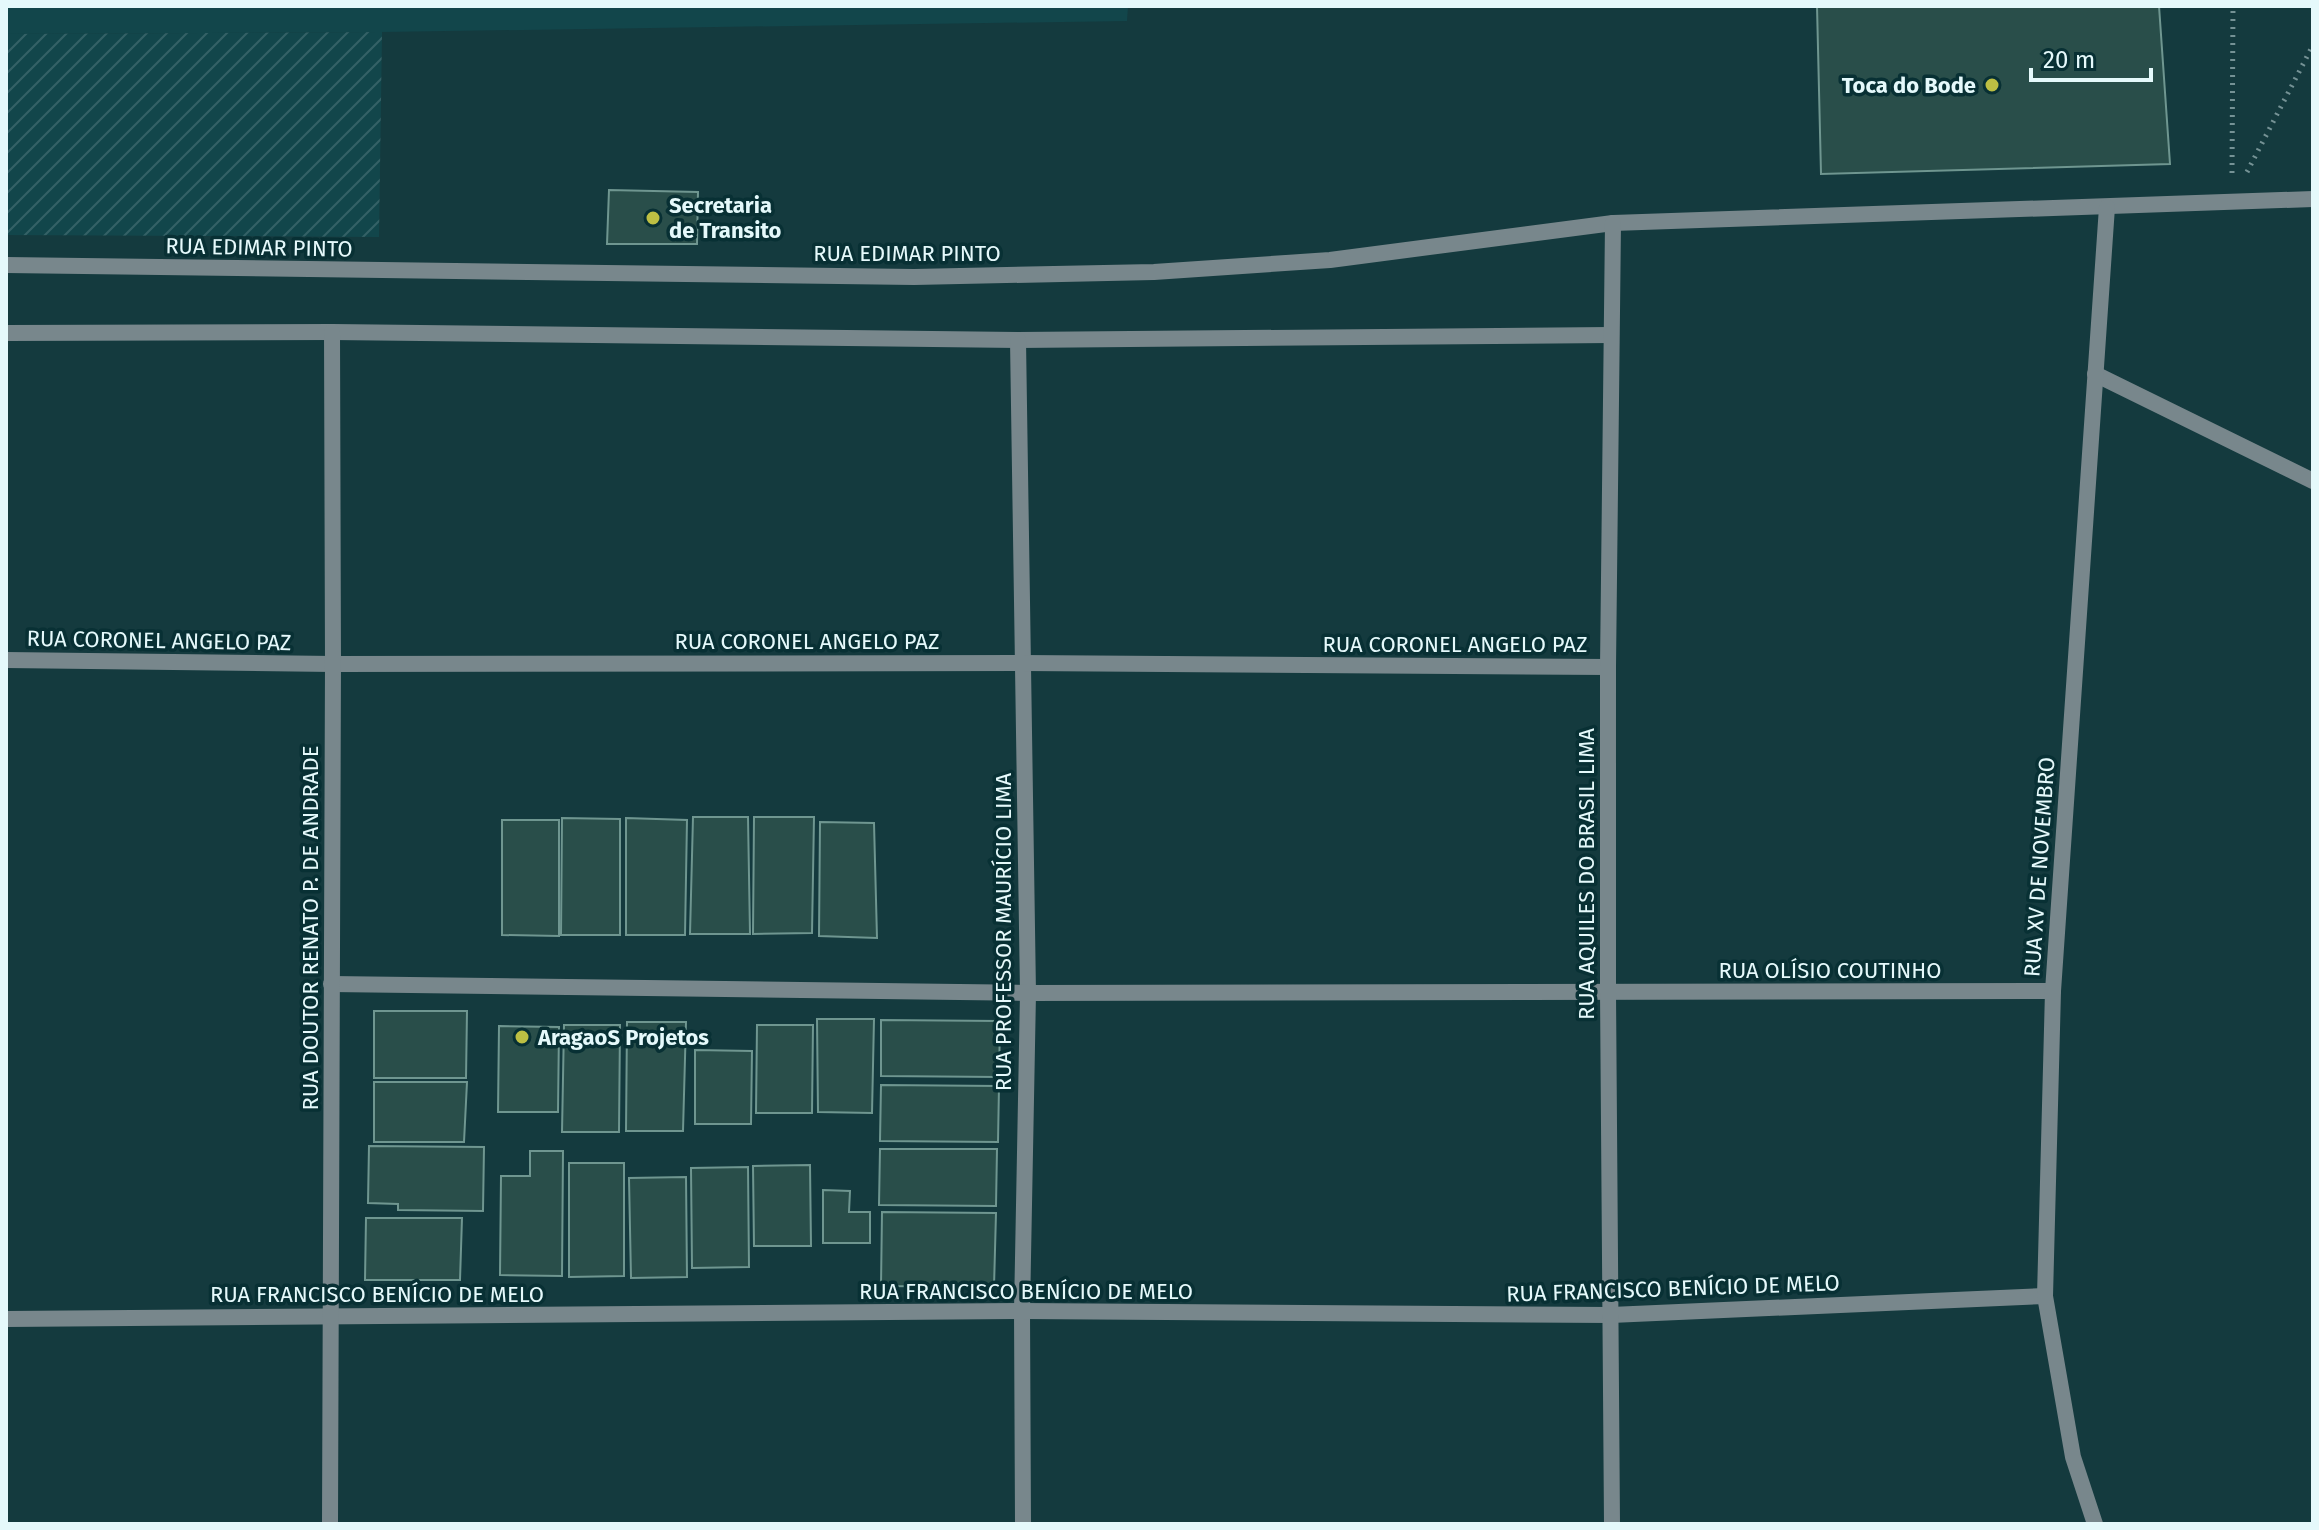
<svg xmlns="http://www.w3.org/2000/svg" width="2319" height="1530" viewBox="0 0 2319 1530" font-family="'Fira Sans',sans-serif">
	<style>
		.built { fill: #12464b }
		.industrial { fill: url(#industrial-furrows) }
		.building { fill: #294e4a; stroke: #6f9690; stroke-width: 2 }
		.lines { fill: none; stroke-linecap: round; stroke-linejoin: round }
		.path { stroke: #759295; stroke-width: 5; stroke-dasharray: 2 6; stroke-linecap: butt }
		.minor { stroke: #78878c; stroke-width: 16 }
		.poi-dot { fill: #bdbf43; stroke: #083034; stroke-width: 3 }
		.labels { text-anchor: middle; stroke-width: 7; stroke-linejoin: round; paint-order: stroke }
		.poi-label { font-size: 22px; font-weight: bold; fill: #e5f9fb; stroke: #083034; text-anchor: start }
		.street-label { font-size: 22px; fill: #e5f9fb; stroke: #083034 }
	</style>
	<defs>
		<pattern id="industrial-furrows" width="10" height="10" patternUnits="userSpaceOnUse" patternTransform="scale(2)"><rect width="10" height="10" fill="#12464b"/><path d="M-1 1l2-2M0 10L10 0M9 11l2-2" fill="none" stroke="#346166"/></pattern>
	</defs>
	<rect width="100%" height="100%" fill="#143a3e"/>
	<path class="built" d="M6 6H1128L1127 21 382 32 6 34Z"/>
	<path class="industrial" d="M382 32 379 237 6 235V34Z"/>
	<g class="building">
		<path d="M1817 6H2159L2170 164 1821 174Z"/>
		<path d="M609 190 698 192 697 244H607Z"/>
		<path d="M693 817H748L750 934H690Z"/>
		<path d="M754 817H814L812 933 753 934Z"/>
		<path d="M562 818 620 819V935H561Z"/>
		<path d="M626 818 687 820 685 935H626Z"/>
		<path d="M502 820H559V936L502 935Z"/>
		<path d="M820 822 874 823 877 938 819 936Z"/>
		<path d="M374 1011H467L466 1078H374Z"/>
		<path d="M817 1019H874L872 1113 818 1112Z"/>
		<path d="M881 1020 1000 1021 999 1077 881 1076Z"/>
		<path d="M627 1022H686L683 1131H626Z"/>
		<path d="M564 1025H620L619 1132H562Z"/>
		<path d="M757 1025H813L812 1113H756Z"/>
		<path d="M499 1026 559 1027 558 1112H498Z"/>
		<path d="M695 1050 752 1051 751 1124H695Z"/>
		<path d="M374 1082H467L464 1142H374Z"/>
		<path d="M881 1085 999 1086 998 1142 880 1141Z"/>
		<path d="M369 1146 484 1147 483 1211 398 1210V1204L368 1203Z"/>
		<path d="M880 1149H997L996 1206 879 1205Z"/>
		<path d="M530 1151H563L562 1276 500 1275 501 1176H530Z"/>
		<path d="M569 1163H624V1276L569 1277Z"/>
		<path d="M810 1165 811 1246H754L753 1166Z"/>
		<path d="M748 1167 749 1267 692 1268 691 1168Z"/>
		<path d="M686 1177 687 1277 631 1278 629 1178Z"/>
		<path d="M823 1190 850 1191 849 1212H870V1243H823Z"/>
		<path d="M882 1212 996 1213 994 1287 881 1286Z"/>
		<path d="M366 1218H462L460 1280H365Z"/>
	</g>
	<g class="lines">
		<g class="path">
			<path d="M2247 172 2313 45"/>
			<path d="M2232 173 2233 6"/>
		</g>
		<g class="minor">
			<path d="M6 265 914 277 1154 272 1330 260 1613 223 2313 199"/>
			<path d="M6 333 332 332 1018 340 1611 335"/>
			<path d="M1018 340 1028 993 1022 1311 1023 1524"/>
			<path d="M2095 374 2313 481"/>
			<path d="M6 660 333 664 1023 663 1608 667"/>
			<path d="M331 984 1028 993 2053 991"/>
			<path d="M6 1319 1022 1311 1611 1315 2045 1296"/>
			<path d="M330 1524 333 664 332 332"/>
			<path d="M1612 1524 1608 992V667L1613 223"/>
			<path d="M2095 1524 2073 1457 2045 1296 2053 991 2107 207"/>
		</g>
	</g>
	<g class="poi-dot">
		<circle cx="1992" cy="85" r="8"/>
		<circle cx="653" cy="218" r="8"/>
		<circle cx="522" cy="1037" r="8"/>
	</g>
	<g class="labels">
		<g class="poi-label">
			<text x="1976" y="93" text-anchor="end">Toca do Bode</text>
			<text x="669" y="213">Secretaria<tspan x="669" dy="25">de Transito</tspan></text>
			<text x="538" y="1045">AragaoS Projetos</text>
		</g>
		<g class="street-label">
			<text transform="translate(259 247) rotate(1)" y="8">RUA EDIMAR PINTO</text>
			<text x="907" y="261">RUA EDIMAR PINTO</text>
			<text transform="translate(159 640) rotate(1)" y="8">RUA CORONEL ANGELO PAZ</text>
			<text x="807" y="649">RUA CORONEL ANGELO PAZ</text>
			<text x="1455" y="652">RUA CORONEL ANGELO PAZ</text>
			<text transform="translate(2039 867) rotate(-86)" y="8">RUA XV DE NOVEMBRO</text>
			<text transform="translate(1586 874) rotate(-90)" y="8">RUA AQUILES DO BRASIL LIMA</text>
			<text transform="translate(310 928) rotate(-90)" y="8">RUA DOUTOR RENATO P. DE ANDRADE</text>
			<text transform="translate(1003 932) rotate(-90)" y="8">RUA PROFESSOR MAURÍCIO LIMA</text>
			<text x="1830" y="978">RUA OLÍSIO COUTINHO</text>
			<text transform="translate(1673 1288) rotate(-2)" y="8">RUA FRANCISCO BENÍCIO DE MELO</text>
			<text x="1026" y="1299">RUA FRANCISCO BENÍCIO DE MELO</text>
			<text x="377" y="1302">RUA FRANCISCO BENÍCIO DE MELO</text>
		</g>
	</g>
	<rect width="2319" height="1530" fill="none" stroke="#e5f9fb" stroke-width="16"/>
	<path d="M2031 68v12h120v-12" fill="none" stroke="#e5f9fb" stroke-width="4"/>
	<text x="2043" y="68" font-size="24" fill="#e5f9fb" stroke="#083034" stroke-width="6" paint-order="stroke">20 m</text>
</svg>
